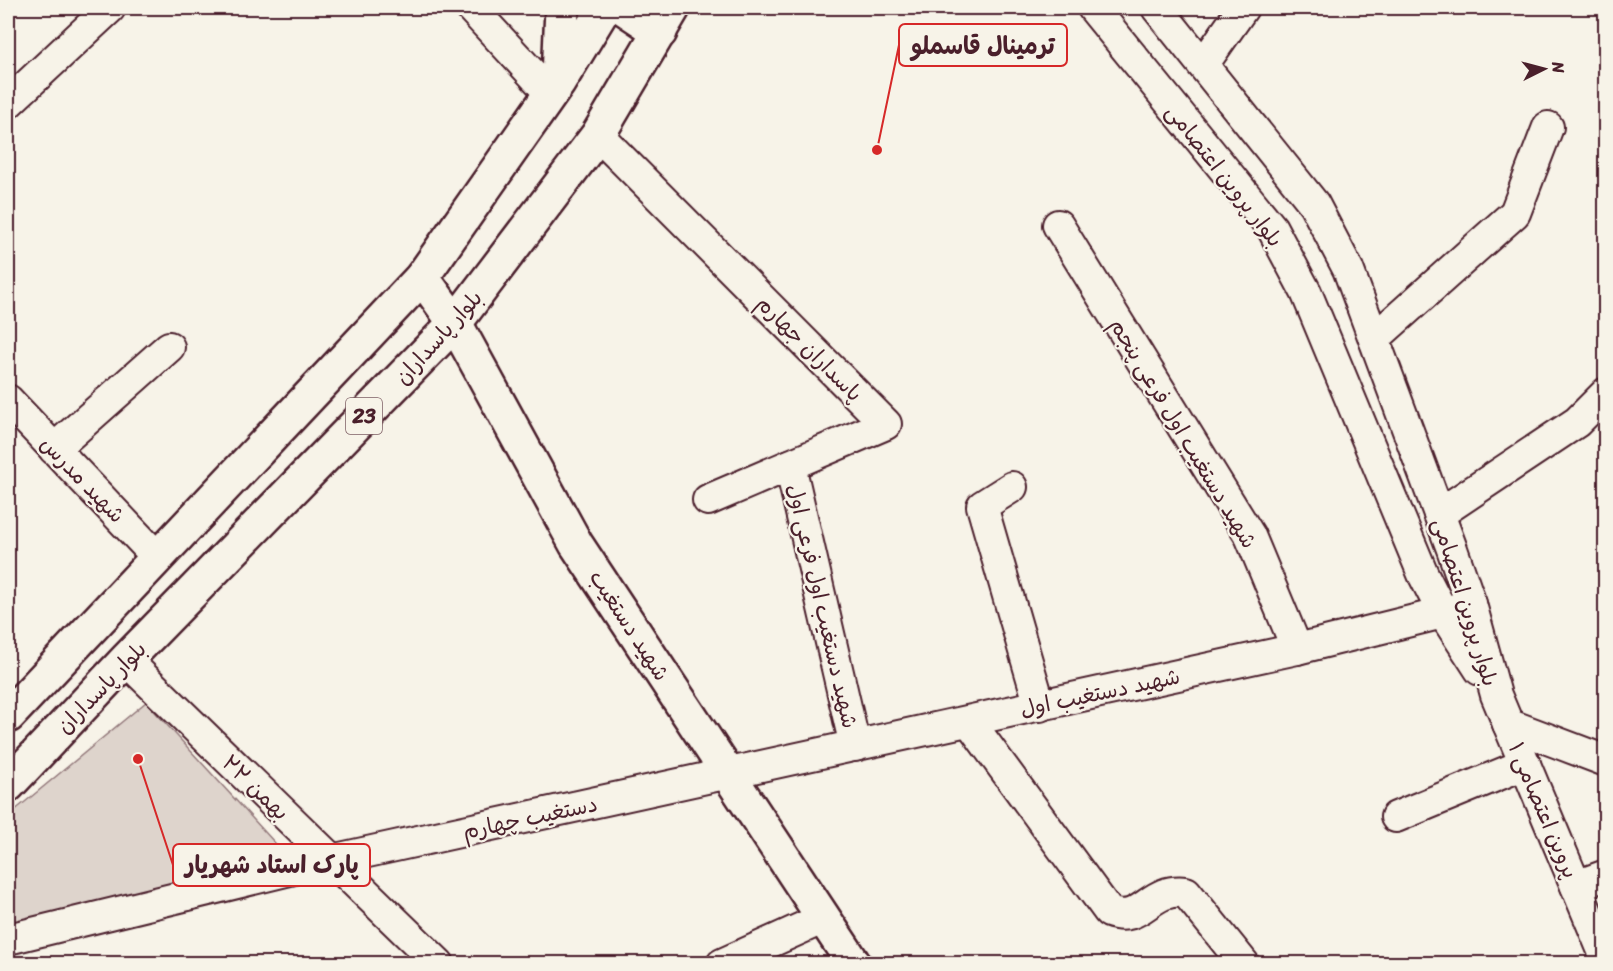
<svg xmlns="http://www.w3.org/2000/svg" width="1613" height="971" viewBox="0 0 1613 971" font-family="Sriracha,'Playpen Sans Arabic',sans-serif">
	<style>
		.green { fill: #ded4cc; stroke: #947a7c; stroke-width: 1.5 }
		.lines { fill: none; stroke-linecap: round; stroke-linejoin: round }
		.minor-casing { stroke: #4a1f2b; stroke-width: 34 }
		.major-casing { stroke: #4a1f2b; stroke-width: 38 }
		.minor { stroke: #f7f3e8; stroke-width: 30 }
		.major { stroke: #f7f3e8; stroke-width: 33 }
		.labels { text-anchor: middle; stroke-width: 4.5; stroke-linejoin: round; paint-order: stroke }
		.shield { fill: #f7f3e8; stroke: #7e5f64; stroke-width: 1.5 }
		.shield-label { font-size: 21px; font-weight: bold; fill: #4a1f2b }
		.street-label { font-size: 22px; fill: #4a1f2b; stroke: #f7f3e8 }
		.leader { fill: none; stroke: #d62828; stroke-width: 2 }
		.callout-dot { fill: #d62828; stroke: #f7f3e8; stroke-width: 2 }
		.callout { fill: #f7f3e8; stroke: #d62828; stroke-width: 2 }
		.callout-label { font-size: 24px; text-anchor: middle; font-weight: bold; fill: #4a1f2b }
	</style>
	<rect width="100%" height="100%" fill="#f7f3e8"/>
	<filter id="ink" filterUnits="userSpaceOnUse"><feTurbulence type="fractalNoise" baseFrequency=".0167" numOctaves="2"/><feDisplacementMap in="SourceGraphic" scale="12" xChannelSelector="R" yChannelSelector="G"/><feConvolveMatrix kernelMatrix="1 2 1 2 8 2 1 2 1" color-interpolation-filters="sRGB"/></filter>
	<g filter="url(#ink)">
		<path class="green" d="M146 702 286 855 8 925V816Z"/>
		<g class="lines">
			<defs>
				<g id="minor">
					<path d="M471 8 550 93"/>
					<path d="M1093 8 1272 228 1306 292 1423 574 1443 613 1480 670"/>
					<path d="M1157 8 1314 204 1348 269 1452 549 1471 604 1496 695 1606 958"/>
					<path d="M1203 65 1243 8"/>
					<path d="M8 103 110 8"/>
					<path d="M598 135 886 424 708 500"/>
					<path d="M1058 225 1250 536 1297 649"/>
					<path d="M1374 339 1515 213 1548 127"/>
					<path d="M8 400 158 558"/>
					<path d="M54 449 169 347"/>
					<path d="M790 465 855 746"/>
					<path d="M1012 487 982 506 1040 706"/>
					<path d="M1439 514 1577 422 1606 393"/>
					<path d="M126 660 439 964"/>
					<path d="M969 721 1109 912C1143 925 1148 887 1186 892L1244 964"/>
					<path d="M1508 724 1606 761"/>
					<path d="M1396 817 1525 764"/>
					<path d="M1576 886 1606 875"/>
					<path d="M8 939 331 860 1297 649 1443 613 1471 604"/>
					<path d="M722 964 824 918"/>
				</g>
				<g id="major">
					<path d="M624 8 660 32"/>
					<path d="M559 78 562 8"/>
					<path d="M422 277 455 323 576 544 854 964"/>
					<path d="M8 716 422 277 559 82 604 8"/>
					<path d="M8 785 126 660 455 323 598 135 673 8"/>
				</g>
			</defs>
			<use href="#minor" class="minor-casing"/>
			<use href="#major" class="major-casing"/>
			<use href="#minor" class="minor"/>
			<use href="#major" class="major"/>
		</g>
	</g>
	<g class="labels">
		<rect class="shield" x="346" y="398" width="36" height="36" rx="4.5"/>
		<g class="shield-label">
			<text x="364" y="423">23</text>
		</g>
		<g class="street-label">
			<text transform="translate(1225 175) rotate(52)" y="8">بلوار پروین اعتصامی</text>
			<text transform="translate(438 337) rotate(-48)" y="8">بلوار پاسداران</text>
			<text transform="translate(810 348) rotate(45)" y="8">پاسداران جهارم</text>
			<text transform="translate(1184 433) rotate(59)" y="8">شهید دستغیب اول فرعی پنجم</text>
			<text transform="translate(83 479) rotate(46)" y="8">شهید مدرس</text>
			<text transform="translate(1466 602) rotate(73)" y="8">بلوار پروین اعتصامی</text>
			<text transform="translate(823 606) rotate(77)" y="8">شهید دستغیب اول فرعی اول</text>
			<text transform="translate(630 625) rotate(57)" y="8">شهید دستغیب</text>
			<text transform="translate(101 687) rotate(-46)" y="8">بلوار پاسداران</text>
			<text transform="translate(1100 692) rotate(-12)" y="8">شهید دستغیب اول</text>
			<text transform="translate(256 787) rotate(44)" y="8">۲۲ بهمن</text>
			<text transform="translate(1544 810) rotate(67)" y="8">پروین اعتصامی ۱</text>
			<text transform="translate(530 817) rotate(-12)" y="8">دستغیب چهارم</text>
		</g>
	</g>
	<path class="leader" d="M877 150L899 45M138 759L173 865"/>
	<g class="callout-dot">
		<circle cx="877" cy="150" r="6"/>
		<circle cx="138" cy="759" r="6"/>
	</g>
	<g class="callout">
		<rect x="899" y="24" width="168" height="42" rx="6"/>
		<rect x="173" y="844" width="197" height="42" rx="6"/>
	</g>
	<g class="callout-label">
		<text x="983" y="54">ترمینال قاسملو</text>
		<text x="272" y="873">پارک استاد شهریار</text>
	</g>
	<rect width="1613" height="971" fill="none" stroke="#f7f3e8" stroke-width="30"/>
	<rect x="15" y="15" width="1583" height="941" fill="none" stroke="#4a1f2b" stroke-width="2" filter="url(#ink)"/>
	<g transform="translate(1544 69) rotate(84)" stroke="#f7f3e8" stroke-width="4.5" paint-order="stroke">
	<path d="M0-4.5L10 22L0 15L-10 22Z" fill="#4a1f2b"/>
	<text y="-9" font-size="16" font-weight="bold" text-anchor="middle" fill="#4a1f2b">N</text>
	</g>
</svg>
